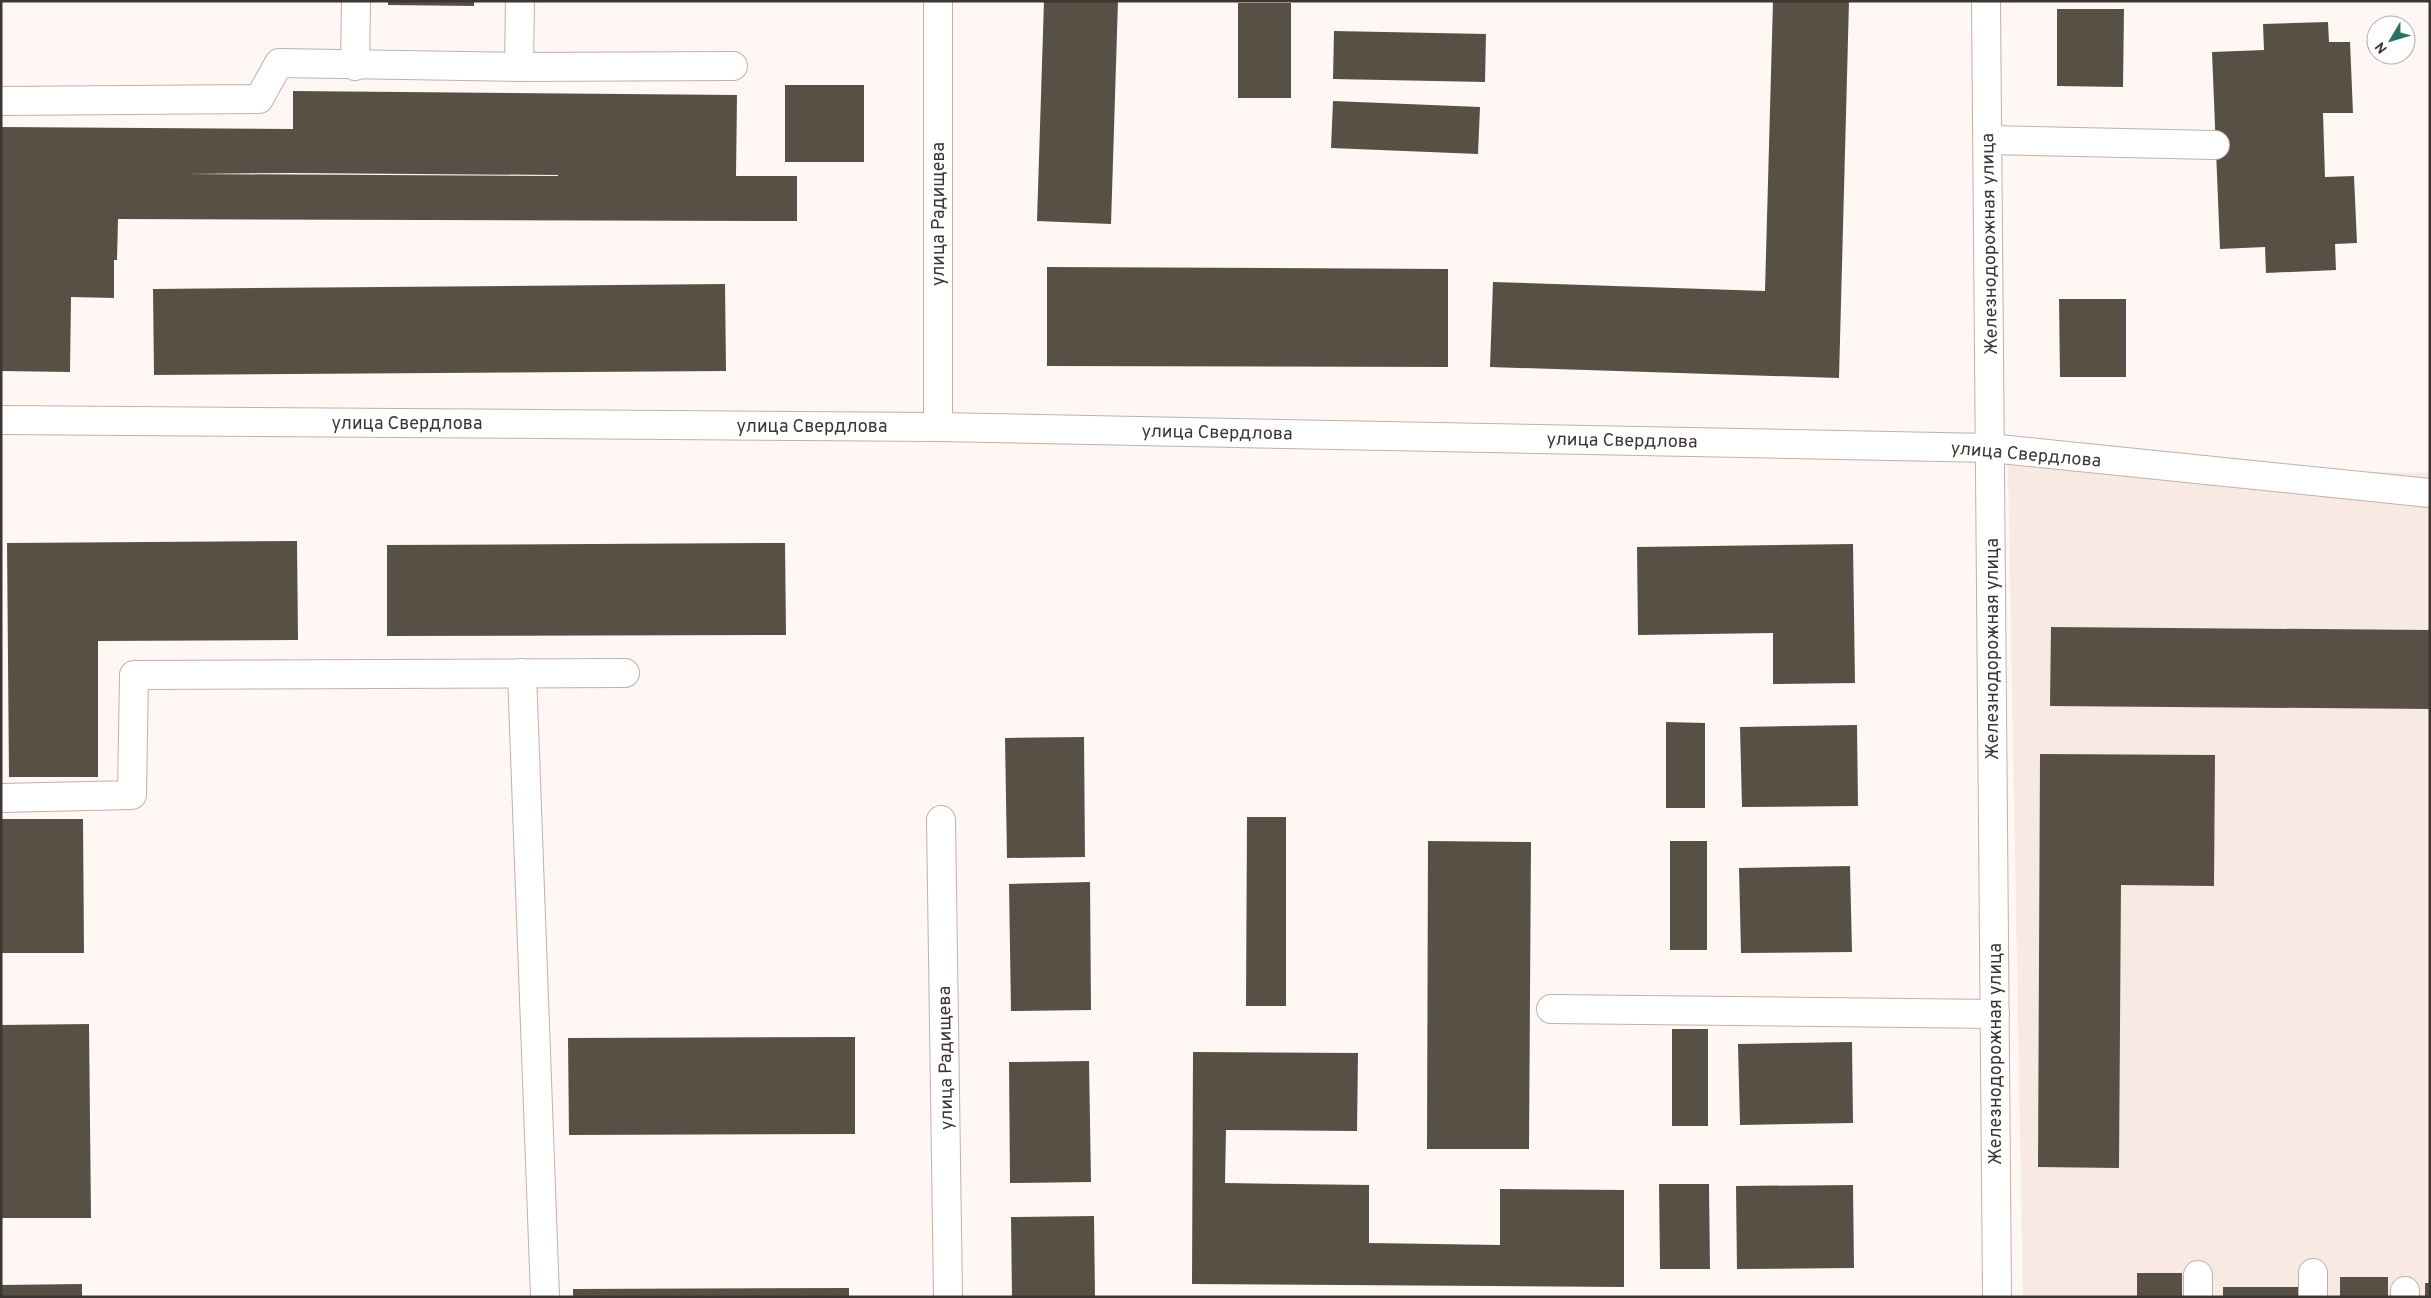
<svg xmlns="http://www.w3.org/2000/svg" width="2431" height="1298" viewBox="0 0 2431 1298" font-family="Overpass,sans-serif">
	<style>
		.built { fill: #f8e9e3 }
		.building { fill: #595045; fill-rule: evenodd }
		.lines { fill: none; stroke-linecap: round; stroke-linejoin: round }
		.minor-casing { stroke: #c0b0aa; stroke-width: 30 }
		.minor { stroke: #fff; stroke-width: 28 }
		.labels { text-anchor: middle; stroke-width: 5; stroke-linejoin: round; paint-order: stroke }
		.street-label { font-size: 18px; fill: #3c3633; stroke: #fff }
	</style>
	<rect width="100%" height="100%" fill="#fef7f4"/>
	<path class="built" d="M2008 465 2430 473V1297H2023Z"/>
	<g class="building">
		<path d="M388 1H474V6L388 5Z"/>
		<path d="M1044 1H1118L1111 224 1037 221Z"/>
		<path d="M1773 1H1849L1839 378 1490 367 1493 282 1765 291Z"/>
		<rect x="1238" y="3" width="53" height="95"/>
		<path d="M2057 9H2124L2123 87 2057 86Z"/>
		<path d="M2328 22 2329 42H2350L2353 113H2323L2325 177 2354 176 2357 243 2335 244 2336 270 2266 273 2265 247 2220 249 2212 52 2264 50 2263 24Z"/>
		<path d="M1334 31 1486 34 1485 82 1333 79Z"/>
		<rect x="785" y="85" width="79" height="77"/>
		<path d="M293 91 737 95 736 176H797V221L118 219 117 260H114V298L71 297 70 372 1 371V127L293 129ZM293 173 558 175V176L185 174Z"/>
		<path d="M1333 101 1480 107 1478 154 1331 148Z"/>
		<path d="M1047 267 1448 269V367L1047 366Z"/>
		<path d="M725 284 726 371 154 375 153 289Z"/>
		<path d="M2059 299H2126V377H2060Z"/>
		<path d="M297 541 298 640 98 641V777H9L7 543Z"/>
		<path d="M785 543 786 635 387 636V545Z"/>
		<path d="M1853 544 1855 683 1773 684V633L1638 635 1637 547Z"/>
		<path d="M2051 627 2430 630V709L2050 706Z"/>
		<path d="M1666 722 1705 723V808H1666Z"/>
		<path d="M1857 725 1858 806 1742 807 1740 727Z"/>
		<path d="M1084 737 1085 857 1007 858 1005 738Z"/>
		<path d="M2040 754 2215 755 2214 886 2121 885 2119 1168 2038 1167Z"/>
		<path d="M1247 817H1286V1006H1246Z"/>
		<path d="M1 819H83L84 953H1Z"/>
		<path d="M1428 841 1531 842 1529 1149H1427Z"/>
		<rect x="1670" y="841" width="37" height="109"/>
		<path d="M1850 866 1852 952 1741 953 1739 868Z"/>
		<path d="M1090 882 1091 1010 1011 1011 1009 884Z"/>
		<path d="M89 1024 91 1218H1V1025Z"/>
		<rect x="1672" y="1029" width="36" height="97"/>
		<path d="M855 1037V1134L569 1135 568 1038Z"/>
		<path d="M1852 1042 1853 1123 1740 1125 1738 1044Z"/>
		<path d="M1193 1052 1358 1053 1357 1131 1226 1130 1225 1183 1369 1185V1243L1500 1245V1189L1624 1190V1287L1192 1284Z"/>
		<path d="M1089 1061 1091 1182 1010 1183 1009 1062Z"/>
		<path d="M1659 1184H1709L1710 1269H1660Z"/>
		<path d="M1853 1185 1854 1268 1737 1269 1736 1186Z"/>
		<path d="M1094 1216 1095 1297H1012L1011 1217Z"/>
		<rect x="2137" y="1273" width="45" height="24"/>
		<rect x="2340" y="1277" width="48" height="20"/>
		<rect x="2425" y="1283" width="5" height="14"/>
		<path d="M82 1284V1297H1V1285Z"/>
		<rect x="2223" y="1287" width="75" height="10"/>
		<path d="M849 1288V1297H573V1289Z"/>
	</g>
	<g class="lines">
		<defs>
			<g id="minor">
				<path d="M938 1V427"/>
				<path d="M1986 1 1997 1297"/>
				<path d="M355 66 356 1"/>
				<path d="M519 67 520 1"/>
				<path d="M1 101 259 99 279 63 519 67 733 66"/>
				<path d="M1988 140 2215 145"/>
				<path d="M1 420 938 427 1990 448 2430 493"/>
				<path d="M522 673 545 1297"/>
				<path d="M1 798 132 795 134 675 625 673"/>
				<path d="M941 820 948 1297"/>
				<path d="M1551 1009 1995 1014"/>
				<path d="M2405 1291V1297"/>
				<path d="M2198 1297V1275"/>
				<path d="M2313 1297V1273"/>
			</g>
		</defs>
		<use href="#minor" class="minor-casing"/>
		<use href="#minor" class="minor"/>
	</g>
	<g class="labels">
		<g class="street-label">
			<text transform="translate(938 214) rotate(-90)" y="6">улица Радищева</text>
			<text transform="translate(1989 244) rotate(-91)" y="6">Железнодорожная улица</text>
			<text x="407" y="429">улица Свердлова</text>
			<text x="812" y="432">улица Свердлова</text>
			<text transform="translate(1217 432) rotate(1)" y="6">улица Свердлова</text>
			<text transform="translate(1622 440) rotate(1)" y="6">улица Свердлова</text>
			<text transform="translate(2026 454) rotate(5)" y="6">улица Свердлова</text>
			<text transform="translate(1992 649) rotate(-90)" y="6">Железнодорожная улица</text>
			<text transform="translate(1995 1054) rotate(-90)" y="6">Железнодорожная улица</text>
			<text transform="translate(945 1058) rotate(-91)" y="6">улица Радищева</text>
		</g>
	</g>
	<rect width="2431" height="1298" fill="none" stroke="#3c3633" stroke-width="5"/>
	<g transform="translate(2391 40) rotate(232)"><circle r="24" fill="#ffffff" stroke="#b1afad"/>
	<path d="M0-4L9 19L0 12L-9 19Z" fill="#2a7169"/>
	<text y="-8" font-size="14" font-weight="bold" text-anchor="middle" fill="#3c3633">N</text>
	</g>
</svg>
